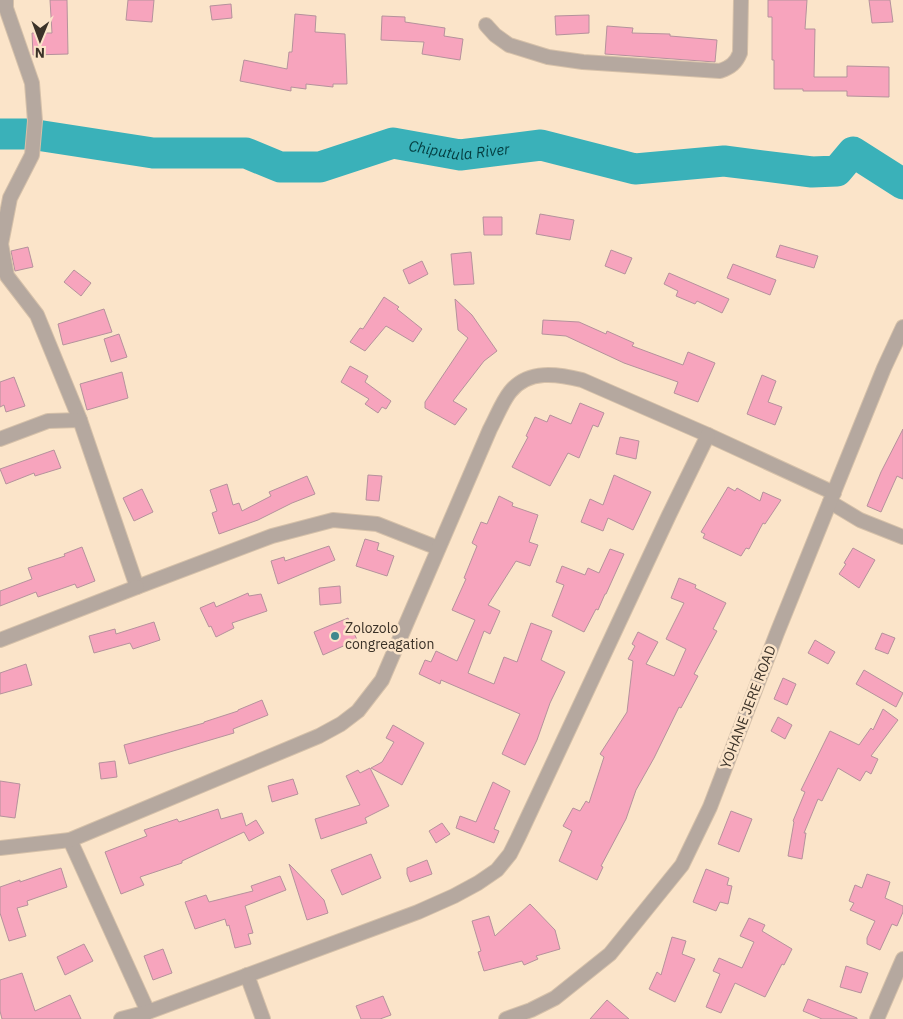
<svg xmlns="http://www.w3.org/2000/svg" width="903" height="1019" viewBox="0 0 903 1019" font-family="'IBM Plex Sans',sans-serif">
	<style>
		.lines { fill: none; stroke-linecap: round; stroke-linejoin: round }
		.river { stroke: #3ab1b9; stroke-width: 31 }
		.building { fill: #f7a4bd; stroke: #b5929c }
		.minor-casing { stroke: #d5c0a9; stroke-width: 16 }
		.minor { stroke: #b5a89f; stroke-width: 14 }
		.poi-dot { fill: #40888d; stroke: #fbe4c9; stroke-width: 2 }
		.labels { text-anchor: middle; stroke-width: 5; stroke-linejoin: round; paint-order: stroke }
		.poi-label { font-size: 14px; fill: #3b3228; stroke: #fbe4c9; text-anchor: start }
		.street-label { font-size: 14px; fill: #3b3228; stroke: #fbe4c9 }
		.water-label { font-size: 15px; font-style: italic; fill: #033c3f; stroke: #fbe4c9 }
	</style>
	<rect width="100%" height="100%" fill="#fbe4c9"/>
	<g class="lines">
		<path class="river" id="s1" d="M0 134H30L153 153H246L280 167H320L393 143 460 155 541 145 635 169 724 161 812 172 837 171 853 152 903 184"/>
	</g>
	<g class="building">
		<path d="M50 0H67L68 54 33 55 32 33H52Z"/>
		<path d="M128 0H154L152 22 126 20Z"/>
		<path d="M768 0H807L805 29H815L814 77H847V66L889 67V97L847 96V91H803V89H774V60H772V17H768Z"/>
		<path d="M869 0H890L893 22 872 23Z"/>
		<path d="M231 4 232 18 212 20 210 6Z"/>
		<path d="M295 14 316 16 315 32 345 34 347 84H333V87L306 84V89L291 87V91L240 81 244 60 287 69 289 52H292Z"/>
		<path d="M589 15V33L556 35 555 16Z"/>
		<path d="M382 16 405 17V22L445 28 444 36 463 39 460 60 422 54 424 42 381 40Z"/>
		<path d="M607 26 633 28 632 33 670 34V36L717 40 715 62 605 54Z"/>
		<path d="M540 214 574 220 570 240 536 234Z"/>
		<path d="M483 217H502V235H484Z"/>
		<path d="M780 245 818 256 814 268 776 257Z"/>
		<path d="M28 247 33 267 15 271 11 251Z"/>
		<path d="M611 250 632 258 625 274 605 266Z"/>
		<path d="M471 252 474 284 454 285 451 254Z"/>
		<path d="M422 261 428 274 409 284 403 270Z"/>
		<path d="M733 264 776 280 770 295 727 278Z"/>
		<path d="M74 270 91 283 81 296 64 282Z"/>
		<path d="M669 273 729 299 722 313 697 301 695 304 676 296 678 291 664 284Z"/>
		<path d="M384 297 399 307 397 309 422 329 413 342 386 326 365 351 350 342 360 328 363 329Z"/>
		<path d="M455 299 472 315 497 351 484 361 453 401 467 409 455 425 425 408V402L468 338 458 330Z"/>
		<path d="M104 309 112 332 63 345 58 324Z"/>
		<path d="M543 320 579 322 606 334 607 331 634 343 632 346 683 365 688 352 715 363 698 402 674 393 678 382 624 363 566 336 542 334Z"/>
		<path d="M119 334 127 357 111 362 104 339Z"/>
		<path d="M350 366 368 376 365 382 391 401 386 409 382 407 378 413 365 404 369 399 341 382Z"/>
		<path d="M122 372 128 398 87 410 80 384Z"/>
		<path d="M762 375 776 381 768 402 782 407 775 425 747 414Z"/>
		<path d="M14 377 25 406 6 412 4 405 0 407V382Z"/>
		<path d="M580 403 604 413 598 427 593 425 579 458 568 453 550 486 512 467 528 437 526 436 535 417 547 422 550 415 571 424Z"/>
		<path d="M903 429V479L897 476 881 512 867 506 881 472Z"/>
		<path d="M620 437 639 441 636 459 616 454Z"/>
		<path d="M54 450 61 468 35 476 34 473 6 484 0 469Z"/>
		<path d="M368 475 382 476 379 501 366 500Z"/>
		<path d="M614 475 651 492 633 530 608 518 603 531 581 522 590 499 603 505Z"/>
		<path d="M307 476 315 494 292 503 258 520 219 534 212 513 217 511 210 490 227 484 233 505 239 503 242 511 271 496 269 492Z"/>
		<path d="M728 487 735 491 737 488 760 501 763 492 781 500 765 524 763 523 749 549 746 548 741 556 703 538 705 534 701 532Z"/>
		<path d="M142 489 153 512 134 521 123 498Z"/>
		<path d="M499 496 513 503 512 506 538 515 529 542 538 545 530 566 516 561 488 605 500 611 490 634 484 631 468 673 494 684 504 657 517 662 531 623 552 631 541 660 565 672 550 703 537 740 525 765 502 754 520 714 441 680 440 684 419 674 425 660 431 662 436 651 457 661 475 620 452 610 466 579 464 578 477 546 472 543 481 522 487 524Z"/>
		<path d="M365 539 379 543 377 550 394 556 387 576 356 566Z"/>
		<path d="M329 546 335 560 278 584 271 561 284 557 285 561Z"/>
		<path d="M82 547 95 581 77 588 75 584 38 597 36 592 0 606V591L32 579 28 568 65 556 64 554Z"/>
		<path d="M853 548 875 560 859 588 839 574 846 564 844 563Z"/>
		<path d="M610 549 624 554 606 594H605L598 610 596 609 584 632 552 616 564 585 556 582 562 566 585 575 588 568 599 573Z"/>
		<path d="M679 578 696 585 695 588 726 603 713 629 717 631 694 674 698 676 681 708 679 707 654 758 636 790 626 819 601 866 603 867 597 880 559 861 572 831 563 826 573 808 580 811 586 801 589 803 604 757 600 754 627 712 633 661 628 659 635 646 632 644 638 632 658 642 646 664 674 676 686 649 666 639 684 603 671 598Z"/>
		<path d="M340 586 341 603 320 605 319 588Z"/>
		<path d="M248 593 249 596 261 594 267 611 232 623 234 628 216 637 211 626 209 627 200 608 214 602 216 607Z"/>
		<path d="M348 618 357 640 323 655 314 632Z"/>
		<path d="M154 622 160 640 133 649 130 643 94 653 89 636 115 629 116 634Z"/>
		<path d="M882 633 895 638 888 654 875 649Z"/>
		<path d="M815 640 835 652 828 664 808 653Z"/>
		<path d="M26 664 32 685 0 694V673Z"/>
		<path d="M864 670 903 693 896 707 856 684Z"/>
		<path d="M783 678 796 684 787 705 774 699Z"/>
		<path d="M262 700 268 715 233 729 234 733 129 764 124 745 204 723V722L238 711V710Z"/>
		<path d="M883 709 898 720 871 756 878 759 871 774 866 771 860 781 838 768 822 801 818 799 804 833H806L802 859 788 856 794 822 793 821 805 792 801 790 830 731 859 745 871 728 873 730Z"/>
		<path d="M778 717 792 725 785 739 771 731Z"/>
		<path d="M393 725 424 743 402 785 371 768 382 762 394 742 386 738Z"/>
		<path d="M115 761 117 777 101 779 99 763Z"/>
		<path d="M370 768 389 806 365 818 367 823 321 839 315 819 360 805 346 776 358 770 360 773Z"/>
		<path d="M293 779 298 794 272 802 268 786Z"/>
		<path d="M0 781 20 784 15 818 0 816Z"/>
		<path d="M493 782 510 791 494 829 499 831 494 843 456 828 460 816 476 822Z"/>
		<path d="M218 809 221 819 242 813 246 826 256 820 264 833 249 841 244 832 182 861V863L140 877 144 885 121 894 105 852 147 836 144 830 177 819 179 822Z"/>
		<path d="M731 811 752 819 739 852 718 844Z"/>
		<path d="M442 823 450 834 436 843 429 831Z"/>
		<path d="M371 854 381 878 342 895 331 870Z"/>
		<path d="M427 860 432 874 410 882 407 874V868Z"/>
		<path d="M289 864 324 900 328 913 307 920Z"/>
		<path d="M61 868 67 887 27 901 28 905 17 908 26 936 9 941 0 913V887L20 880V882Z"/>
		<path d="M706 869 729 878 727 885 732 886 728 904 720 902 716 911 693 902Z"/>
		<path d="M867 874 890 882 885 898 903 906V912L897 926 892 924 880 950 867 944V938L875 921 850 910 854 903 849 901 855 885 862 888Z"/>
		<path d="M280 876 286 890 245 906 253 933 248 934 251 944 235 948 229 925 227 926 225 919 195 929 185 902 206 895 209 902 253 891 251 886Z"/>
		<path d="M530 904 555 930 560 949 536 956 538 959 524 965 522 961 484 971 478 952 481 951 472 921 489 916 495 936Z"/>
		<path d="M749 918 765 925 762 931 792 949 784 965 782 964 765 997 735 983 721 1013 706 1007 720 974 713 971 719 958 742 968 754 942 740 936Z"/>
		<path d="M672 937 686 941 682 954 695 959 675 1002 649 989 657 972 661 975Z"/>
		<path d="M84 944 93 961 65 975 57 957Z"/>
		<path d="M163 949 172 973 153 980 144 956Z"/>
		<path d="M846 966 868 973 861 993 840 987Z"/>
		<path d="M22 973 35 1011 70 995 81 1019H2L0 1011V980Z"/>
		<path d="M383 996 391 1015 380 1019H361L356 1006Z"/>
		<path d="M808 999 857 1018V1019H822L803 1011Z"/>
		<path d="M607 1000 629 1019H590Z"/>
	</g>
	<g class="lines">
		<defs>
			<g id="minor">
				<path d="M6 0V8L32 83 35 121 32 155 10 198 1 244 7 276 37 315 80 420"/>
				<path d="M486 25 495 35 509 45 548 57 583 62 720 71C731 67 736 63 740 53L741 0"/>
				<path d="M0 439 48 421 80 420 137 587 272 536 333 520 377 524 438 548"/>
				<path d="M830 502 860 520 903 537"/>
				<path d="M0 640 137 587"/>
				<path d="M70 840 148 1012"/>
				<path d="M0 848 70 840 319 736 341 724 358 711 382 680 490 429C496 418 502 402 510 392 528 369 558 374 582 380L708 435 834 493"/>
				<path d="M247 975 263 1019"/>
				<path d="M121 1019 148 1012 418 912 454 896 478 883 497 870 510 854 518 838 669 515 708 435"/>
				<path d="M506 1019 531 1010 555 998 610 954 682 865 710 807 777 633 884 368 903 327"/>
				<path d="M877 1019 903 959"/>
			</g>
		</defs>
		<use href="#minor" class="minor-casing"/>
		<use href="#minor" class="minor"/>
	</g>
	<circle class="poi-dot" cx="335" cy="636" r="5"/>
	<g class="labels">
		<g class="poi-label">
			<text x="345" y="633">Zolozolo<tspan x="345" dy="16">congreagation</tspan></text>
		</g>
		<g class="street-label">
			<text transform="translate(748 707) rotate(-69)" y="5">YOHANE JERE ROAD</text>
		</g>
		<g class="water-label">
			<text dy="5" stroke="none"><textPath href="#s1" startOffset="468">Chiputula River</textPath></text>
		</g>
	</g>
	<g transform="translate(40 40) rotate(181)" stroke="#fbe4c9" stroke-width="4" paint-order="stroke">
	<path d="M0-4L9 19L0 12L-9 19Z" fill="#3b3228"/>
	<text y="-8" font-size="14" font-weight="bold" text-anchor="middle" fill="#3b3228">N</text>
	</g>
</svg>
